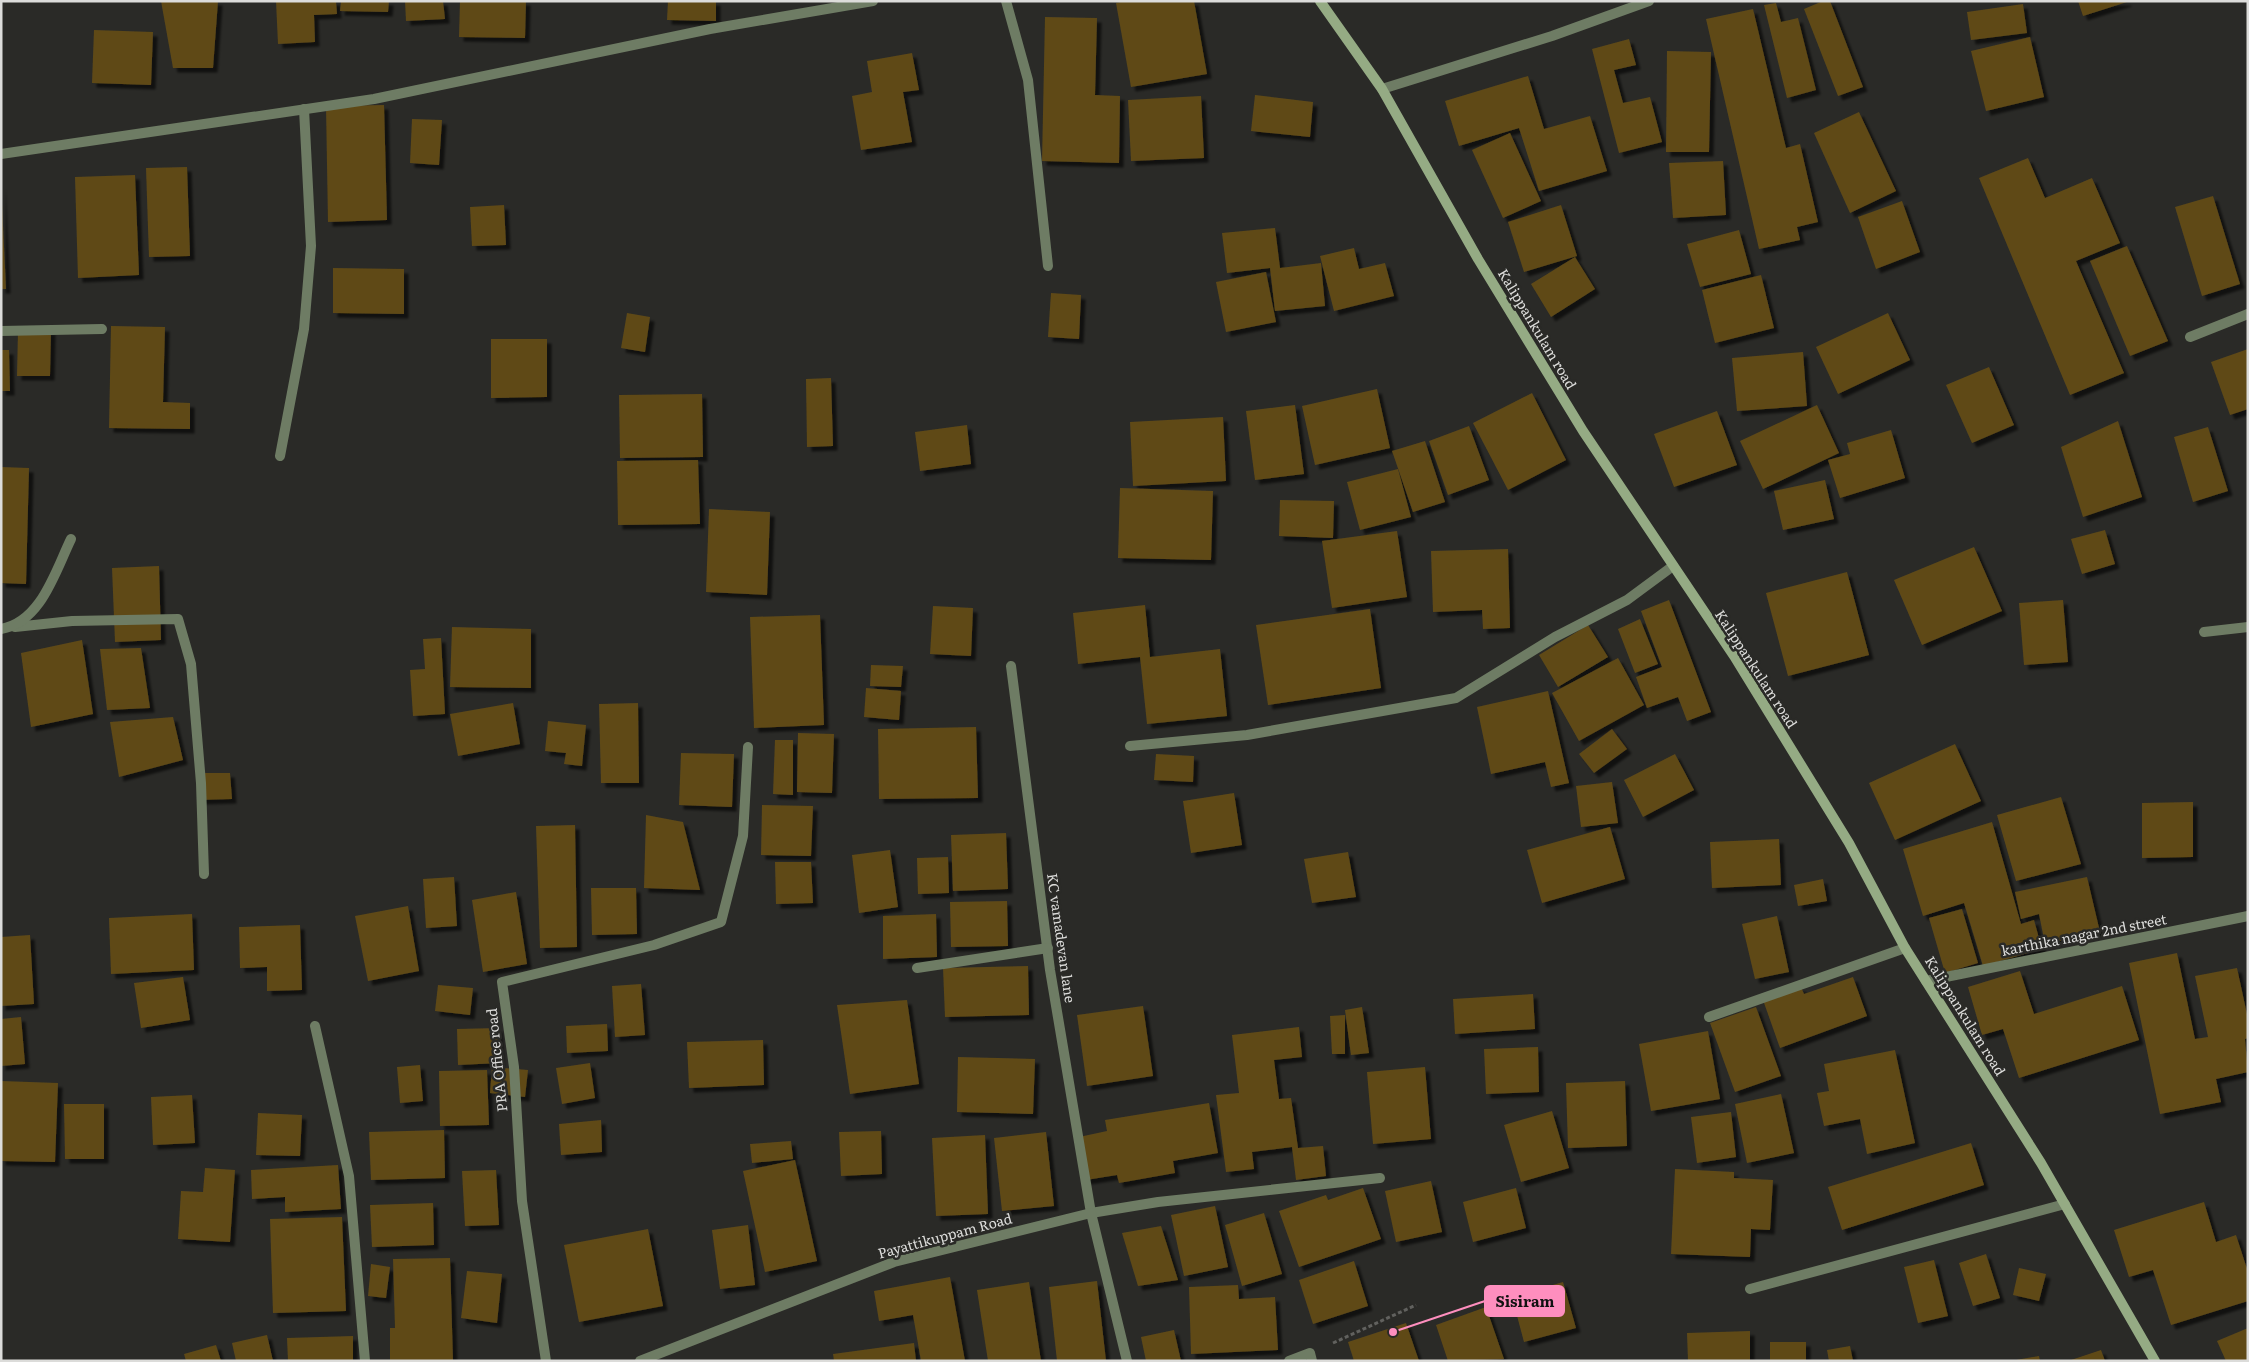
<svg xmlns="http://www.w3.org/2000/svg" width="2249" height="1362" viewBox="0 0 2249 1362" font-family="Literata,serif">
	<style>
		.building { fill: #5e4919; filter: url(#shadow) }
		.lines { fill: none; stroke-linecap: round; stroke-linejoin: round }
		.path { stroke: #61615e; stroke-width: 3; stroke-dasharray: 4 2.5; stroke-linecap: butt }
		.street { stroke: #6e7c64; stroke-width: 10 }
		.secondary { stroke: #95ab84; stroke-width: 10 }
		.labels { text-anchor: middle; stroke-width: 5; stroke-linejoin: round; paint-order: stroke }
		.street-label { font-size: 14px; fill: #dcdcda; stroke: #2a2a27 }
		.leader { fill: none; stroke: #fe8ebe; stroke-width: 2 }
		.callout-dot { fill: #fe8ebe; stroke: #2a2a27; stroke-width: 2 }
		.callout { fill: #fe8ebe; stroke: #fe8ebe; stroke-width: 2 }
		.callout-label { font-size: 15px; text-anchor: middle; font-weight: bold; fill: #111 }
	</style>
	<defs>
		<filter id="shadow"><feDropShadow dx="4.5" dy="4.5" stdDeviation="1" flood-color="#0009"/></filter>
	</defs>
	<rect width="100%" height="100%" fill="#2a2a27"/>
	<g class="building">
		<path d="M161 1H218L213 68H173Z"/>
		<path d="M276 1H336L337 14 314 15 315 42 278 44Z"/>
		<path d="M341 1H389L388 12 340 11Z"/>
		<path d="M405 1H443L445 19 406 21Z"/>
		<path d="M460 1H526L525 38 459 37Z"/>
		<path d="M668 1H716V21L667 20Z"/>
		<path d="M1125 1H1194L1207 74 1131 87 1116 3Z"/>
		<path d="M1823 1H1830L1863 87 1838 96 1804 9Z"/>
		<path d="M2078 1H2127V2L2083 16Z"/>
		<path d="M1776 3 1781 22 1798 18 1816 90 1787 98 1764 5Z"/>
		<path d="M2023 4 2027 33 1971 40 1967 12Z"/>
		<path d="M1753 9 1786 148 1800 144 1818 222 1797 227 1800 240 1759 249 1706 19Z"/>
		<path d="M1045 17 1097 18 1095 95 1120 96 1119 163 1042 161Z"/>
		<path d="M94 30 153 32 151 85 92 83Z"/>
		<path d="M2030 37 2044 97 1986 111 1971 51Z"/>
		<path d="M1629 39 1636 65 1614 70 1623 103 1650 97 1662 142 1619 153 1592 49Z"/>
		<path d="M1667 51 1711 52 1709 152H1666Z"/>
		<path d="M912 53 919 90 903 92 912 142 861 150 852 96 872 92 867 61Z"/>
		<path d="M1528 76 1544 129 1590 116 1607 171 1539 191 1519 128 1459 146 1445 101Z"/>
		<path d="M1255 95 1313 102 1310 137 1251 131Z"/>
		<path d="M1201 96 1204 158 1131 161 1128 100Z"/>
		<path d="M384 105 387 220 328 222 326 106Z"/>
		<path d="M1859 112 1896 191 1850 213 1814 133Z"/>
		<path d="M412 119 442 120 439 165 410 163Z"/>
		<path d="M1510 133 1541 201 1503 218 1472 150Z"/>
		<path d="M2028 158 2045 198 2092 178 2120 243 2076 261 2124 373 2070 395 1979 178Z"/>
		<path d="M1723 161 1726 215 1673 218 1669 163Z"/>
		<path d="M187 167 190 256 149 257 146 168Z"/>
		<path d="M135 175 139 275 78 278 75 177Z"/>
		<path d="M1 183 6 289H1Z"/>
		<path d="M2213 196 2240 284 2202 296 2175 207Z"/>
		<path d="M1902 201 1920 252 1876 269 1858 217Z"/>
		<path d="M504 205 506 245 472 246 470 207Z"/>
		<path d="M1561 205 1577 256 1524 272 1508 222Z"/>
		<path d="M1275 228 1280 268 1321 263 1325 306 1275 311 1270 268 1227 273 1222 233Z"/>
		<path d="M1739 230 1751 274 1700 287 1687 244Z"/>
		<path d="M2127 246 2168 341 2130 356 2090 261Z"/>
		<path d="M1354 248 1359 269 1385 263 1394 296 1334 311 1320 256Z"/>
		<path d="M1575 257 1595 289 1551 317 1531 284Z"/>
		<path d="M333 268 404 269V314L333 313Z"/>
		<path d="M1266 272 1276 322 1226 332 1216 282Z"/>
		<path d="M1761 275 1774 328 1715 343 1702 290Z"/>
		<path d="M1051 293 1081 295 1079 339 1048 337Z"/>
		<path d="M627 313 650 317 645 352 621 348Z"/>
		<path d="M1888 313 1910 360 1838 394 1816 347Z"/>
		<path d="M111 326 165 327 163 402 190 403V429L109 428Z"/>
		<path d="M18 330H51L50 376H17Z"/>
		<path d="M491 339H547V397L491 398Z"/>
		<path d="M2248 349V409L2230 415 2211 362Z"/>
		<path d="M1 350H9L10 391H1Z"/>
		<path d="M1803 352 1807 406 1737 411 1732 358Z"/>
		<path d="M1989 367 2014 425 1972 443 1946 385Z"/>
		<path d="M831 378 833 446 807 447 806 379Z"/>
		<path d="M1377 389 1390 448 1315 465 1302 406Z"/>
		<path d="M1532 393 1566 460 1508 490 1473 423Z"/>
		<path d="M702 394 703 457 620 458 619 395Z"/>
		<path d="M1295 405 1304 474 1255 480 1246 411Z"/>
		<path d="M1817 405 1839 453 1763 489 1740 441Z"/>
		<path d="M1717 411 1737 465 1674 487 1654 434Z"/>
		<path d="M1223 417 1226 481 1133 486 1130 422Z"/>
		<path d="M2118 421 2142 497 2083 517 2061 447Z"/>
		<path d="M967 425 971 464 920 471 915 432Z"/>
		<path d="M1469 426 1489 480 1448 495 1429 441Z"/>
		<path d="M2208 427 2228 491 2193 502 2174 437Z"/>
		<path d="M1891 430 1905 478 1840 498 1828 460 1850 454 1847 443Z"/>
		<path d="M1425 441 1445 502 1413 512 1392 451Z"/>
		<path d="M698 460 700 524 618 525 617 461Z"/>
		<path d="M1 467 29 468 26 584 1 583Z"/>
		<path d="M1398 469 1411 517 1360 530 1347 482Z"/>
		<path d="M1825 480 1834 519 1783 530 1774 491Z"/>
		<path d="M1120 488 1213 491 1211 560 1118 558Z"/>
		<path d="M1280 500 1334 501 1333 538 1279 536Z"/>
		<path d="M709 509 770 512 767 595 706 592Z"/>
		<path d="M2105 530 2115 564 2082 574 2071 539Z"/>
		<path d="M1397 531 1407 597 1332 608 1322 541Z"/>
		<path d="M1974 547 2002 611 1922 645 1894 580Z"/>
		<path d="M1508 549 1510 628 1483 629 1482 610 1433 612 1431 551Z"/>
		<path d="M159 566 161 640 115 642 112 568Z"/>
		<path d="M1847 572 1869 655 1788 676 1766 593Z"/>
		<path d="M1669 600 1711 712 1687 721 1678 697 1647 708 1636 677 1662 667 1641 611Z"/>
		<path d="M2063 600 2068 662 2024 665 2019 603Z"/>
		<path d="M1145 605 1150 657 1220 649 1227 716 1147 724 1140 657 1078 664 1073 613Z"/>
		<path d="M933 606 973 608 971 656 930 654Z"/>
		<path d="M1370 609 1381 688 1268 705 1256 625Z"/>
		<path d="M820 615 824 725 754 728 750 617Z"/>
		<path d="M1640 619 1658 664 1635 673 1618 629Z"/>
		<path d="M1588 625 1608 657 1558 687 1539 655Z"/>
		<path d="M452 627 531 629V688L450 687Z"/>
		<path d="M441 638 445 714 413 716 410 670 425 669 423 639Z"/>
		<path d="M82 640 93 714 31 727 21 653Z"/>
		<path d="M141 648 150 708 107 710 100 649Z"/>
		<path d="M1618 658 1644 705 1579 741 1552 693Z"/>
		<path d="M871 665 903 666 901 687 870 686Z"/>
		<path d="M866 688 901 691 899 720 864 717Z"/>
		<path d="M1548 691 1569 783 1551 787 1545 762 1491 774 1477 707Z"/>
		<path d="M513 703 520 744 458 756 450 714Z"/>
		<path d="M638 703 639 783H601L599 704Z"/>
		<path d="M173 717 183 760 119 777 110 722Z"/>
		<path d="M548 721 586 725 582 766 564 764 566 753 545 751Z"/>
		<path d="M976 727 978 798 879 799 878 729Z"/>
		<path d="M1612 729 1627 749 1594 773 1579 754Z"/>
		<path d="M798 733 834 734 832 793 797 792Z"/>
		<path d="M775 740H793V795L773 794Z"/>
		<path d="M1955 744 1981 801 1895 840 1869 783Z"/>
		<path d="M681 753 734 754 732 807 679 805Z"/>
		<path d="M1156 754 1194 756 1193 782 1154 780Z"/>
		<path d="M1675 754 1694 790 1643 817 1624 780Z"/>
		<path d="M197 773H230L232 799 198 800Z"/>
		<path d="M1612 782 1618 823 1581 827 1576 786Z"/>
		<path d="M1234 793 1242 845 1191 853 1183 801Z"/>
		<path d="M2061 797 2081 864 2016 881 1997 815Z"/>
		<path d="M2193 802V857L2142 858V803Z"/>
		<path d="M762 805 813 806 811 856 761 855Z"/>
		<path d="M646 815 683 822 700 890 644 888Z"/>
		<path d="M1992 822 2021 924 2034 920 2042 949 1983 966 1964 903 1923 916 1903 849Z"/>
		<path d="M575 825 577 947 540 948 536 826Z"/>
		<path d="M1610 827 1625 879 1542 903 1527 850Z"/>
		<path d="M1006 833 1008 889 953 891 951 835Z"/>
		<path d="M1779 839 1781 885 1712 888 1710 842Z"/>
		<path d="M890 850 898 907 859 913 852 855Z"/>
		<path d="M1348 852 1356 897 1312 903 1304 859Z"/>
		<path d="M948 857 949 893 918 894 917 858Z"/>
		<path d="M775 862H811L813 903 776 904Z"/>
		<path d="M454 877 457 926 426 928 423 879Z"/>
		<path d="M2087 877 2100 932 2045 944 2039 914 2021 919 2015 892Z"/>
		<path d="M1823 879 1827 901 1798 906 1794 885Z"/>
		<path d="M591 888H636L637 934 592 935Z"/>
		<path d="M516 892 527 964 483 972 472 900Z"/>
		<path d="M1007 901 1008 946 951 947 950 902Z"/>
		<path d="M408 906 419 971 368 981 355 916Z"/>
		<path d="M1962 909 1978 963 1945 973 1929 918Z"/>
		<path d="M192 914 194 970 111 974 109 918Z"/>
		<path d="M936 914 937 957 883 959V916Z"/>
		<path d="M1777 916 1789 972 1755 979 1742 924Z"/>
		<path d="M300 925 302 990 267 991V967L240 968 239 927Z"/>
		<path d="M30 935 34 1004 1 1006V937Z"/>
		<path d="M2177 953 2195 1039 2208 1037 2195 976 2237 968 2248 1019V1038L2245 1039 2248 1072 2216 1079 2221 1102 2160 1114 2129 963Z"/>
		<path d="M1028 966 1029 1015 945 1017 943 968Z"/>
		<path d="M2020 971 2034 1014 2122 986 2139 1040 2019 1078 2003 1029 1982 1035 1968 987Z"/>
		<path d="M183 977 190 1020 141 1028 134 983Z"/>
		<path d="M1853 977 1867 1016 1780 1048 1763 1000 1801 987 1804 994Z"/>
		<path d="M641 984 645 1035 615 1037 612 986Z"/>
		<path d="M438 985 473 988 470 1015 435 1011Z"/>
		<path d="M1533 994 1535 1029 1455 1034 1453 999Z"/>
		<path d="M907 1000 919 1084 850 1094 837 1005Z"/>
		<path d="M1143 1006 1153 1076 1087 1086 1077 1015Z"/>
		<path d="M1362 1007 1369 1053 1351 1055 1345 1010Z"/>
		<path d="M1756 1007 1781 1076 1735 1092 1710 1023Z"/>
		<path d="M1345 1015V1054H1332L1330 1016Z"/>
		<path d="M21 1017 25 1064 1 1066V1019Z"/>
		<path d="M607 1024 608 1051 567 1053 566 1026Z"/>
		<path d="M1299 1027 1302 1057 1274 1060 1279 1099 1291 1098 1298 1148 1323 1146 1326 1176 1296 1180 1292 1147 1252 1152 1254 1169 1226 1172 1216 1095 1239 1093 1232 1035Z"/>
		<path d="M498 1028 500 1063 458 1065 457 1029Z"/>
		<path d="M1708 1031 1720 1099 1651 1111 1639 1044Z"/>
		<path d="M763 1040 764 1085 689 1088 687 1042Z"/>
		<path d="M1538 1047 1539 1092 1486 1094 1484 1049Z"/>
		<path d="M1895 1050 1915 1143 1867 1154 1860 1119 1824 1126 1817 1093 1829 1091 1824 1064Z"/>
		<path d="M958 1057 1035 1059 1033 1114 957 1112Z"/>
		<path d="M590 1063 595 1098 562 1104 556 1068Z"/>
		<path d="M420 1065 423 1101 400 1103 397 1067Z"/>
		<path d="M492 1067 528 1070 525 1097 490 1093Z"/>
		<path d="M1425 1067 1431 1139 1373 1144 1367 1072Z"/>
		<path d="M487 1070 489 1125 440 1126 439 1071Z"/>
		<path d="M1 1081 58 1083 55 1162 1 1161Z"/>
		<path d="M1625 1081 1627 1146 1568 1148 1566 1083Z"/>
		<path d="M1781 1094 1794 1153 1747 1163 1735 1104Z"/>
		<path d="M192 1095 195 1143 153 1145 151 1097Z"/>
		<path d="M1209 1103 1218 1153 1173 1161 1175 1173 1119 1183 1117 1175 1086 1180 1079 1137 1107 1131 1105 1120Z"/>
		<path d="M64 1104H104V1159H65Z"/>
		<path d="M1552 1111 1569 1168 1521 1182 1504 1125Z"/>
		<path d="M1731 1112 1736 1157 1697 1163 1691 1117Z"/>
		<path d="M258 1113 302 1115 300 1156 256 1155Z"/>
		<path d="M601 1120 602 1152 561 1155 559 1124Z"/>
		<path d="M444 1130 445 1178 371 1180 369 1132Z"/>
		<path d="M881 1131 882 1174 841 1176 839 1132Z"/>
		<path d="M1046 1132 1054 1206 1002 1211 994 1138Z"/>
		<path d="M985 1135 988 1214 936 1216 932 1138Z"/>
		<path d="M791 1141 793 1159 752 1163 750 1144Z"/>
		<path d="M1971 1143 1984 1185 1842 1230 1828 1187Z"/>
		<path d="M795 1160 817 1261 765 1272 743 1171Z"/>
		<path d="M338 1165 341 1209 285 1212V1197L252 1199 251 1170Z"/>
		<path d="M205 1168 235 1170 230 1242 178 1239 181 1191 203 1192Z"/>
		<path d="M1675 1169 1734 1172V1178L1773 1180 1770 1230 1751 1229 1750 1257 1671 1254Z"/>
		<path d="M496 1170 499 1225 465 1226 462 1171Z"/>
		<path d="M1431 1181 1442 1232 1396 1242 1385 1191Z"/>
		<path d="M1363 1188 1381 1239 1299 1267 1279 1211 1326 1195 1328 1200Z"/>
		<path d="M1516 1188 1526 1228 1473 1242 1463 1202Z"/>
		<path d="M2204 1202 2216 1242 2236 1235 2248 1272V1301L2171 1325 2153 1270 2129 1277 2114 1230Z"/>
		<path d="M433 1203 434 1245 372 1247 370 1205Z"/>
		<path d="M1215 1206 1228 1267 1184 1276 1171 1215Z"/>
		<path d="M1264 1213 1282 1274 1242 1286 1225 1225Z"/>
		<path d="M342 1217 346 1311 273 1313 270 1219Z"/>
		<path d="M748 1225 755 1285 720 1289 712 1230Z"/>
		<path d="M1161 1226 1178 1280 1138 1286 1122 1233Z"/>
		<path d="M648 1229 663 1306 579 1322 564 1245Z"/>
		<path d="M1986 1254 2000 1298 1973 1306 1959 1263Z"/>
		<path d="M450 1258 453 1361H390V1328H395L393 1259Z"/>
		<path d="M1934 1260 1948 1316 1918 1323 1904 1267Z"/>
		<path d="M1354 1261 1368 1306 1313 1324 1299 1280Z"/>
		<path d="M371 1264 390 1267 386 1298 368 1296Z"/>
		<path d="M2019 1268 2046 1274 2039 1301 2013 1295Z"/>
		<path d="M467 1271 502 1274 497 1323 461 1318Z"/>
		<path d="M950 1277 965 1361H921L913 1315 879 1321 874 1291Z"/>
		<path d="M1097 1281 1106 1361H1057L1049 1287Z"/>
		<path d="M1029 1282 1041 1361H988L977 1290Z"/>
		<path d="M1563 1282 1576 1328 1524 1342 1512 1297Z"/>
		<path d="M1238 1285 1239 1299 1275 1297 1278 1350 1191 1354 1189 1287Z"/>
		<path d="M1486 1307 1504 1359 1448 1361 1436 1325Z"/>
		<path d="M1406 1323 1419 1361H1354L1348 1342Z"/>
		<path d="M2248 1328V1361H2226L2217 1341Z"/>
		<path d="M1174 1330 1181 1361H1146L1141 1337Z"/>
		<path d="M1750 1331V1361H1688L1687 1333Z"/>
		<path d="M267 1335 273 1361H236L232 1343Z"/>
		<path d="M353 1336V1361H288L287 1338Z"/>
		<rect x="1770" y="1342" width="36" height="19"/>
		<path d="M914 1343 916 1361H834L833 1354Z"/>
		<path d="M216 1345 221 1361H186L184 1354Z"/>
		<path d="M1850 1346 1853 1361H1829L1827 1350Z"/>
		<path d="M2101 1350 2105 1361H2071V1360Z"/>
		<path d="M2039 1356 2040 1361H2016V1360Z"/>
	</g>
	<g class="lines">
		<path class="path" d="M1333 1343 1416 1305"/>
		<g class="street">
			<path d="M1006 1 1028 80 1048 266"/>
			<path d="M1382 89 1552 36 1649 1"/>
			<path d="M1 154 374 99 710 29 873 1"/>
			<path d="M1 331 102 329"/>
			<path d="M2190 337 2248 314"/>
			<path d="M280 456 304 329 311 246 304 109"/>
			<path d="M15 627 72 621 178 619 191 664 201 783 204 874"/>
			<path d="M1 629C41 622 55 572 71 539"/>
			<path d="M2204 632 2248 627"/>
			<path d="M1011 666 1050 970 1091 1213 1158 1202 1380 1178"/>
			<path d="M1130 746 1247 735 1456 698 1555 637 1627 600 1673 566"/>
			<path d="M917 968 1048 948"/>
			<path d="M1926 981 2248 916"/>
			<path d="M1709 1017 1905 948"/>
			<path d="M315 1026 349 1176 365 1361"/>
			<path d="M1750 1289 2065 1204"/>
			<path d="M546 1361 522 1201 514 1067 502 982 654 945 721 922 743 836 748 747"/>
			<path d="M640 1361 894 1262 1091 1213 1127 1361"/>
			<path d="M1289 1361 1310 1353 1312 1361"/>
		</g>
		<path class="secondary" d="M1320 1 1382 89 1478 259 1583 431 1734 656 1849 843 1905 948 2041 1163 2155 1361"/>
	</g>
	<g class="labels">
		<g class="street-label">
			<text transform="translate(1537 329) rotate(59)" y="5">Kalippankulam road</text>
			<text transform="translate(1756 669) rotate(57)" y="5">Kalippankulam road</text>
			<text transform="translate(2084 935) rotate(-11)" y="5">karthika nagar 2nd street</text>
			<text transform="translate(1061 938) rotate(82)" y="5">KC vamadevan lane</text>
			<text transform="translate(1965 1016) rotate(58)" y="5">Kalippankulam road</text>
			<text transform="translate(497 1060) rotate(-96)" y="5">PRA Office road</text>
			<text transform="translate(945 1236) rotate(-15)" y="5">Payattikuppam Road</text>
		</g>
	</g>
	<path class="leader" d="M1393 1332L1485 1301"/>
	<circle class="callout-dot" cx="1393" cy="1332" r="5"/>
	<rect class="callout" x="1485" y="1286" width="79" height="30" rx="5"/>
	<g class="callout-label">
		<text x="1525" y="1307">Sisiram</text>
	</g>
	<rect width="2249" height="1362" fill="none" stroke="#dcdcda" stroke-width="5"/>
</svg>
